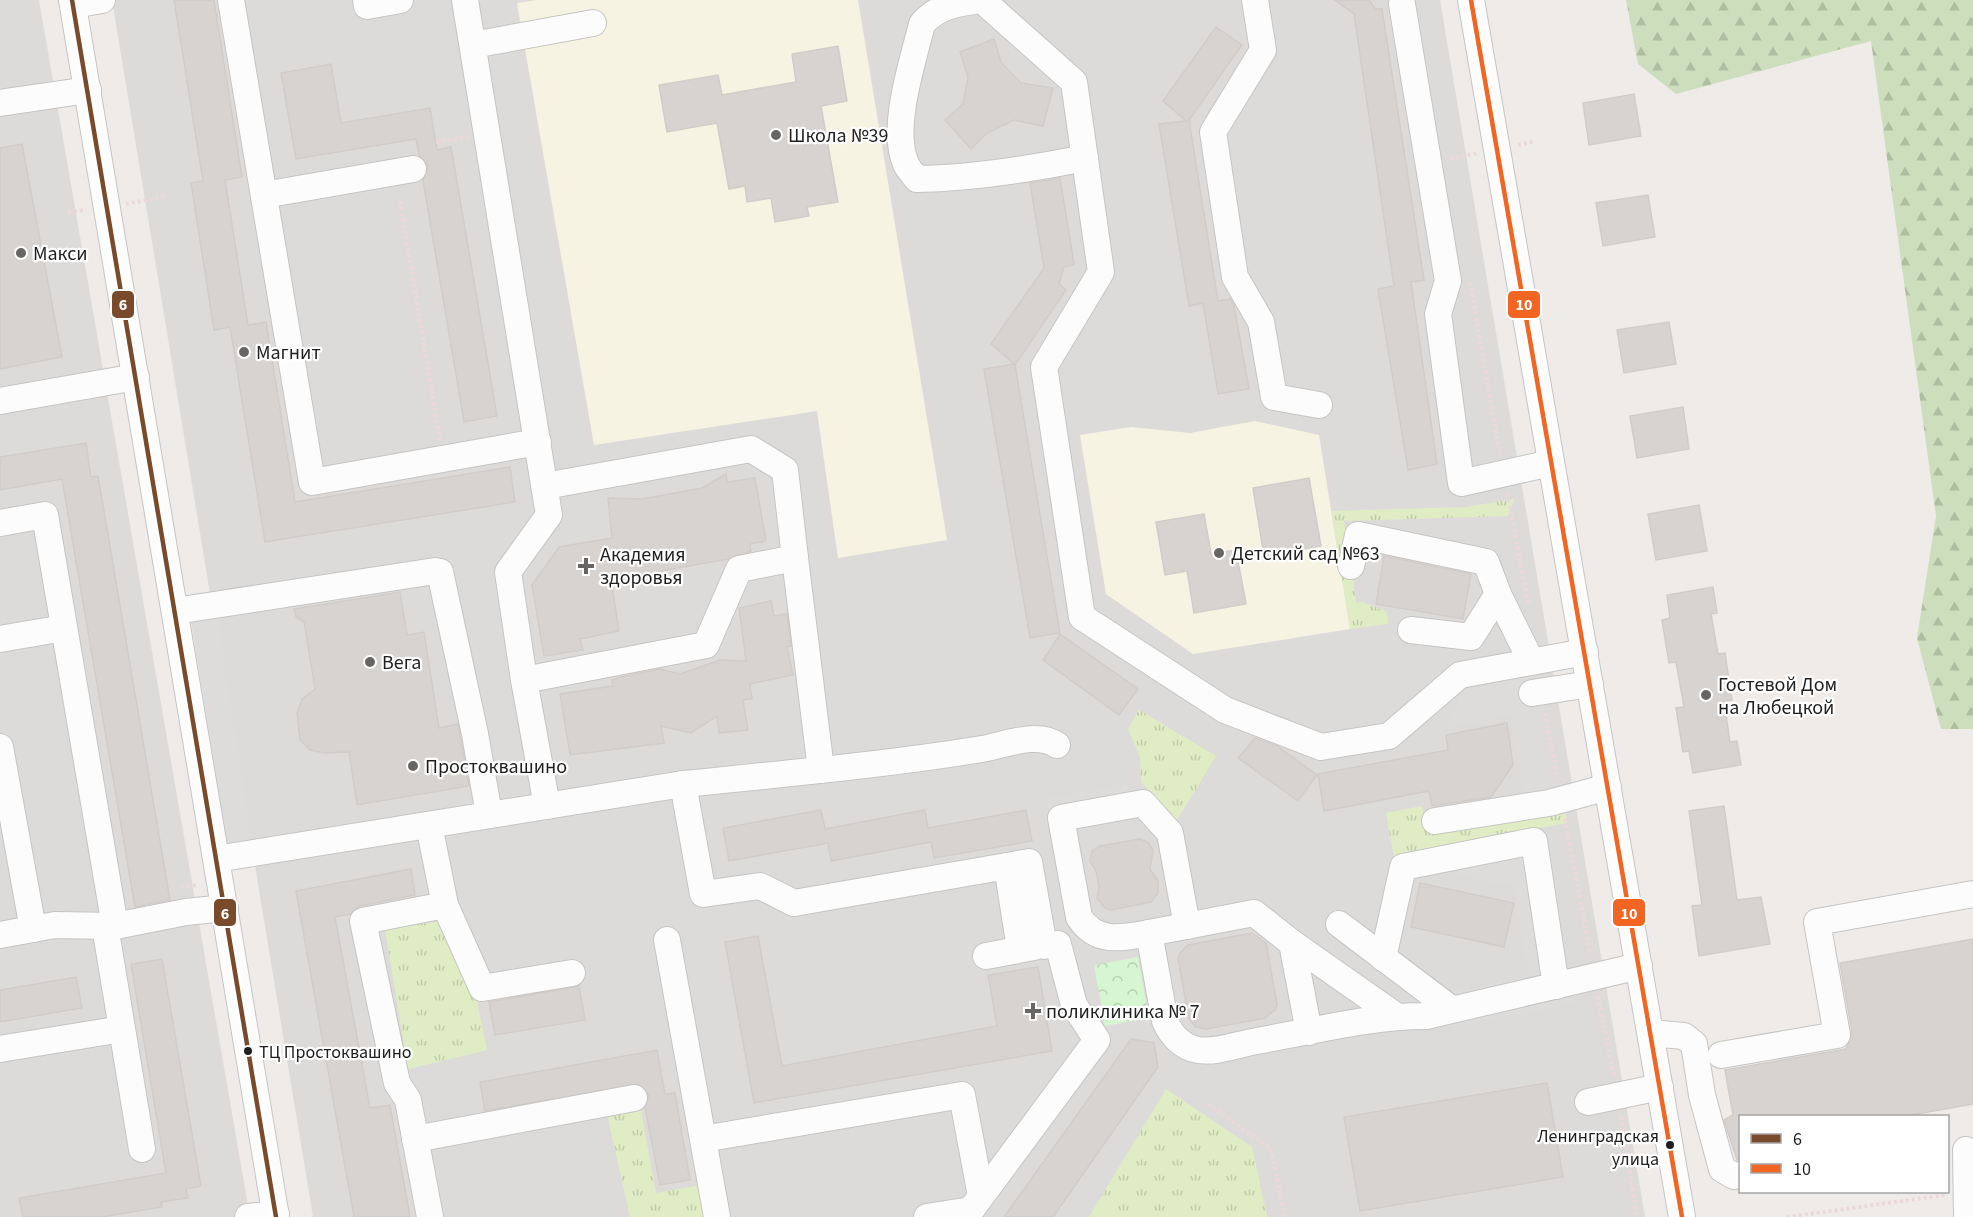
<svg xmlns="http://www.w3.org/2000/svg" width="1973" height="1217" viewBox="0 0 1973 1217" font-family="'Source Sans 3',sans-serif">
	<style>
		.residential { fill: #dddbd9 }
		.education { fill: #f7f3e3 }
		.grass { fill: url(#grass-tufts) }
		.forest { fill: url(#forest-firs) }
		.park { fill: url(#park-crowns) }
		.parking { fill: #dedcdb }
		.building { fill: #d6d3d0; stroke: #d1ccc9; stroke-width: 1.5 }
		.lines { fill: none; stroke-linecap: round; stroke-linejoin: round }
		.minor-casing { stroke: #c6c5c4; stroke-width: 28 }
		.path { stroke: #ebd9da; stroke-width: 4; stroke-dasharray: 3 3; stroke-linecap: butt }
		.minor { stroke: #fcfcfc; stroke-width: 26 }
		.bus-1-casing { stroke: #fff; stroke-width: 9 }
		.bus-2-casing { stroke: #fff; stroke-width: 9 }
		.bus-1 { stroke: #7a4b2a; stroke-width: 4.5 }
		.bus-2 { stroke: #f26522; stroke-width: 4.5 }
		.poi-dot { fill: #676665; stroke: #fff; stroke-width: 2 }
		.bus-dot { fill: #1f1f1f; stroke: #fff; stroke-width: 2 }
		.labels { text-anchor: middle; stroke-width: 4.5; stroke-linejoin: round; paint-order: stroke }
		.bus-label { font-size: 18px; fill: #1f1f1f; stroke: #fff; text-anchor: start }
		.poi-label { font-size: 20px; fill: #1f1f1f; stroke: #fff; text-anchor: start }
		.line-badge { stroke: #fff; stroke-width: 2 }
		.badge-label { font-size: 16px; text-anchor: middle; font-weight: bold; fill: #fff }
	</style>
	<defs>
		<pattern id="grass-tufts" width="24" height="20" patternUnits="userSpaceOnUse" patternTransform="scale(1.5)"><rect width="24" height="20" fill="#e0edc4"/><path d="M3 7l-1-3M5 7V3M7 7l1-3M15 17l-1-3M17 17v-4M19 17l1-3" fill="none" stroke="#c0cba8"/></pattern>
		<pattern id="forest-firs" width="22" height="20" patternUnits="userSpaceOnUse" patternTransform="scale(1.5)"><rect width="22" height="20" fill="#ccdebb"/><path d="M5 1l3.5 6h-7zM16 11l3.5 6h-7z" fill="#afbea0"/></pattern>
		<pattern id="park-crowns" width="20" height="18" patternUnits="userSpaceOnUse" patternTransform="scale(1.5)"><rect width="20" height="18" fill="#d6f5d1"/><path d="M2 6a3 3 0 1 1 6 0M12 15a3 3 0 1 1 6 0" fill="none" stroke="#b7d2b3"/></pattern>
	</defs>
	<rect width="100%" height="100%" fill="#eeebe8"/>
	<g class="residential">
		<path d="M0 0H39L250 1217H0Z"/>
		<path d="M112 0H1440L1645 1217H313Z"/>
	</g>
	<g class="education">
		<path d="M536 0H858L947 540 838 558 817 411 594 445 517 3Z"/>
		<path d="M1255 421 1319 435 1350 629 1193 654 1106 594 1080 435 1131 427 1190 433Z"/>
	</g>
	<g class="grass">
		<path d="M1514 499 1508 516 1344 521 1356 603 1363 602 1387 612 1388 624 1350 629 1331 511 1466 507Z"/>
		<path d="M1139 710 1216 756 1177 820 1141 782 1140 757 1128 729Z"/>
		<path d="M1422 806 1427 833 1565 806 1567 823 1394 857 1386 813Z"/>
		<path d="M441 921 477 1001 487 1050 408 1069 385 929Z"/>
		<path d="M1166 1089 1252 1147 1267 1217H1089Z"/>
		<path d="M640 1106 656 1193 702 1185 708 1217H630L607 1114Z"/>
	</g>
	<path class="forest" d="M1626 0H1973V729H1941L1917 638 1936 516 1871 41 1676 94 1638 64Z"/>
	<path class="park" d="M1138 957 1149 1018 1105 1026 1094 965Z"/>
	<g class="parking">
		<path d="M215 606 253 850 229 855 189 610Z"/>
		<path d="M1538 676 1562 800 1527 807 1509 715 1449 727 1460 691Z"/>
		<path d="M1127 784 1130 799 1050 813 1047 798Z"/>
		<path d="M1544 827 1575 1004 1455 1025 1450 991 1529 977 1514 887 1401 865 1398 855Z"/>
	</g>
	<g class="building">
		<path d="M174 0H214L242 177 225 180 248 325 266 322 295 502 510 467 515 502 265 542 230 327 214 330 191 183 203 181Z"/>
		<path d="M1335 0H1369L1375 9H1382L1424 280 1411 282 1437 464 1408 470 1378 289 1394 286 1354 14Z"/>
		<path d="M1216 27 1242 45 1189 120 1218 301 1230 299 1234 306 1249 389 1218 394 1203 303 1189 306 1159 124 1186 121 1163 101Z"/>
		<path d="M994 39 1001 62 1021 83 1053 88 1043 126 1014 120 987 133 971 149 945 120 963 104 968 77 960 52Z"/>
		<path d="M838 46 847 101 821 106 838 202 807 207 809 216 775 222 771 198 747 202 745 186 729 189 717 123 667 132 659 85 718 75 722 95 796 82 792 54Z"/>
		<path d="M331 64 341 123 430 108 437 150 451 147 497 416 464 422 423 180 428 166 419 155 416 139 296 159 281 73Z"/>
		<path d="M1634 94 1641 136 1589 145 1583 103Z"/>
		<path d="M22 144 62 357 0 369V148Z"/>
		<path d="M1060 178 1074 264 1064 267 1059 284 1066 290 1015 365 1060 633 1030 638 984 369 1014 364 991 344 1044 268 1030 183Z"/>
		<path d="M1648 195 1655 237 1603 246 1596 203Z"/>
		<path d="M1669 322 1676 364 1624 373 1617 330Z"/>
		<path d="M1683 407 1689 449 1637 458 1630 416Z"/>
		<path d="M86 443 91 477 98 476 170 900 135 907 62 479 0 490V457Z"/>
		<path d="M726 474 727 482 755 478 766 541 750 544 751 551 728 559 611 580 619 631 580 639 583 650 544 656 532 585 559 547 612 538 608 498 642 499 702 488Z"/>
		<path d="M1309 478 1321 546 1264 556 1253 488Z"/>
		<path d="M1699 505 1707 551 1656 560 1648 514Z"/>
		<path d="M1204 514 1211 554 1236 550 1246 604 1194 613 1187 571 1165 575 1156 522Z"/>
		<path d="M1384 556 1471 574 1463 619 1376 604Z"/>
		<path d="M1713 587 1717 613 1711 614 1718 654 1725 653 1732 700 1724 701 1730 742 1737 741 1741 765 1693 773 1689 751 1683 752 1676 708 1684 707 1676 662 1669 663 1662 620 1670 618 1667 595Z"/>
		<path d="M400 592 407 635 424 632 439 728 458 724 469 786 357 805 349 752 325 753 310 750 300 740 297 713 302 699 315 689 304 622 296 617 294 609Z"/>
		<path d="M771 601 774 616 787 614 791 646 787 647 793 675 750 684 752 699 743 700 748 730 719 733 717 716 691 733 661 726 664 743 570 755 560 694 613 686 612 680 621 677 660 669 680 674 720 660 746 661 739 608Z"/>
		<path d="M1060 634 1138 689 1119 715 1043 660Z"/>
		<path d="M1507 723 1513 765 1491 797 1432 806 1429 791 1324 811 1318 774 1448 750 1446 735Z"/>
		<path d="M1255 738 1277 746 1317 775 1298 801 1238 758Z"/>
		<path d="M1724 806 1737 900 1761 897 1770 944 1699 956 1692 906 1702 905 1689 811Z"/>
		<path d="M821 810 825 829 925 810 928 828 1026 810 1032 841 934 858 931 842 831 861 828 843 729 861 723 828Z"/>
		<path d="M1140 839 1148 842 1153 850 1150 869 1158 881V893L1151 902 1111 910 1105 908 1097 898 1099 886 1096 871 1090 861 1092 851 1100 846Z"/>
		<path d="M411 869 415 895 360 906 350 914 335 917 370 1108 390 1105 410 1217H354L296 891Z"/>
		<path d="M1420 883 1514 903 1504 947 1411 927Z"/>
		<path d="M1252 933 1266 943 1277 1004 1276 1009 1265 1018 1206 1029 1196 1027 1189 1019 1178 959 1180 953 1188 945Z"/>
		<path d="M758 936 782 1066 997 1026 988 975 1038 967 1052 1051 754 1103 725 942Z"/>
		<path d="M1973 939V1104L1906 1116H1740V1160H1737L1724 1120 1733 1115 1725 1070 1846 1049 1852 1032 1840 963Z"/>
		<path d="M162 959 201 1186 186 1189 188 1198 161 1202 162 1207 102 1217H23L19 1198 166 1173 131 964Z"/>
		<path d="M76 977 82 1008 0 1022V990Z"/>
		<path d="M579 986 585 1020 495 1035 489 1002Z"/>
		<path d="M1131 1039 1154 1043 1158 1067 1053 1217H1004Z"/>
		<path d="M657 1050 665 1094 675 1093 690 1180 660 1185 645 1107 649 1095 638 1084 485 1111 480 1082Z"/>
		<path d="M1547 1083 1563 1177 1360 1211 1344 1117Z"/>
	</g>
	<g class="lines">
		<defs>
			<g id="minor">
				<path d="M72 0 276 1217"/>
				<path d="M231 0 312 482 538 442"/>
				<path d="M366 0 367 6 400 0"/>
				<path d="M465 0 549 515 508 572 524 680 547 806"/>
				<path d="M980 0C958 3 937 6 922 24 913 61 890 128 906 164 908 169 914 175 917 179 973 178 1030 169 1085 158"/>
				<path d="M982 0 1074 82 1101 272 1044 367 1082 617 1225 710 1321 747 1389 736 1460 675 1585 652"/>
				<path d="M1255 0 1263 50 1213 132 1235 277 1261 322 1274 397 1319 405"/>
				<path d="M1471 0 1682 1217"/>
				<path d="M1402 4 1448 281 1438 314 1461 483 1551 463"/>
				<path d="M73 5 102 0"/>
				<path d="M473 45 593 23"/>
				<path d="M0 103 88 90"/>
				<path d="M264 195 413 169"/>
				<path d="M0 401 136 377"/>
				<path d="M0 523 45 515 115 926"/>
				<path d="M795 558 821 770"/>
				<path d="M1351 566 1358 535 1486 562 1498 594 1531 661"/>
				<path d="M175 611 435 571 440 572 475 734 489 814"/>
				<path d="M1411 630 1471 637 1498 594"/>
				<path d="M0 639 64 628"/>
				<path d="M524 680 706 645 739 569 795 558 785 470 751 449 545 486"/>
				<path d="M1532 693 1590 684"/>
				<path d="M0 747 33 929"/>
				<path d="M683 784C783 774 883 765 982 749 1005 745 1037 731 1057 745"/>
				<path d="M1435 821 1549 803 1608 787"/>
				<path d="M429 825 445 905 363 921 397 1083 408 1100 430 1217"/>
				<path d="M216 859 683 784 703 894 760 886 794 903 1007 866 1020 949"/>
				<path d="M445 905 482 988 572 973"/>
				<path d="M1339 924 1450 1008"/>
				<path d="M105 926 142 1149"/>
				<path d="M1149 933C1121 938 1096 944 1079 917L1061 818 1143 803 1170 833 1187 926"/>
				<path d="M0 935 55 925 115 926 186 912 225 908"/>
				<path d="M667 940 717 1217"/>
				<path d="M1292 943 1396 1016"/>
				<path d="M986 956 1034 947"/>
				<path d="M1383 958 1403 867 1534 841 1556 986"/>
				<path d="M1309 1032 1292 943 1254 913 1149 933 1165 1021C1171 1035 1182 1047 1198 1050 1216 1053 1239 1044 1257 1041 1313 1031 1370 1016 1426 1016L1639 966"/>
				<path d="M1651 1033 1684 1036 1694 1044 1702 1095 1722 1169 1734 1176 1740 1175"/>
				<path d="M0 1049 122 1029"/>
				<path d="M1721 1055 1837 1035 1817 922 1973 894"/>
				<path d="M1588 1102 1660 1087"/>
				<path d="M415 1139 634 1098"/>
				<path d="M703 1139 962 1095 981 1196"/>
				<path d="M1966 1150 1967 1217"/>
				<path d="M248 1217 276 1214"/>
				<path d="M927 1217 971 1210 1097 1040 1074 1005 1058 944 1044 946 1029 862 1007 866"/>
			</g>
		</defs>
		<use href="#minor" class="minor-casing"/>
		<g class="path">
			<path d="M436 142 468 137"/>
			<path d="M1518 145 1533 142"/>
			<path d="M1450 159 1478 153"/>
			<path d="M400 201 440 440"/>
			<path d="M126 204 167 196"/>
			<path d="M68 212 86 210"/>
			<path d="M1470 282 1500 455"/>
			<path d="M1507 494 1529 605"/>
			<path d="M1545 713 1558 779"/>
			<path d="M1565 819 1591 956"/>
			<path d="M181 887 198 885"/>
			<path d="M1598 996 1614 1077"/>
			<path d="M1208 1104 1271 1149 1285 1217"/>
			<path d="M1621 1117 1637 1217"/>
			<path d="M1787 1217 1946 1195"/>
		</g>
		<use href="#minor" class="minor"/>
		<defs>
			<path id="bus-1" d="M72 0 276 1217"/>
			<path id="bus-2" d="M1471 0 1682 1217"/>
		</defs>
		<use href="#bus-1" class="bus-1-casing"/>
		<use href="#bus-2" class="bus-2-casing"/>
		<use href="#bus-1" class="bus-1"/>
		<use href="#bus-2" class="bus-2"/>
	</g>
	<g class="poi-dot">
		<circle cx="776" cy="135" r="6"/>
		<circle cx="21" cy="253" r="6"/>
		<circle cx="244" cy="352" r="6"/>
		<circle cx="1219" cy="553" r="6"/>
		<path d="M583 557h6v6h6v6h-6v6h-6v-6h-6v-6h6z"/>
		<circle cx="370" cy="662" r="6"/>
		<circle cx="1706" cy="695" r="6"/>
		<circle cx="413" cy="766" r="6"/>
		<path d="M1030 1002h6v6h6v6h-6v6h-6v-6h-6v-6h6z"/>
	</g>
	<g class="bus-dot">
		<circle cx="248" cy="1051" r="5"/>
		<circle cx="1670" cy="1145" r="5"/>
	</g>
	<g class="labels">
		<g class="bus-label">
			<text x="259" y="1058">ТЦ Простоквашино</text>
			<text x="1659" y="1142" text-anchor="end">Ленинградская<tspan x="1659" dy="23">улица</tspan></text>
		</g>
		<g class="poi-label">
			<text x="788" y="142">Школа №39</text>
			<text x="33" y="260">Макси</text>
			<text x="256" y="359">Магнит</text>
			<text x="1231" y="560">Детский сад №63</text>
			<text x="600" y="561">Академия<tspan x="600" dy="23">здоровья</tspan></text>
			<text x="382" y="669">Вега</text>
			<text x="1718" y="691">Гостевой Дом<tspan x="1718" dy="23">на Любецкой</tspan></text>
			<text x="425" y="773">Простоквашино</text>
			<text x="1046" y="1018">поликлиника № 7</text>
		</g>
	</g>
	<g class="line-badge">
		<rect x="111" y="290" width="24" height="29" rx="6" fill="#7a4b2a"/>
		<rect x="1507" y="290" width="34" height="29" rx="6" fill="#f26522"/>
		<rect x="213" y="898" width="24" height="29" rx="6" fill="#7a4b2a"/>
		<rect x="1612" y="898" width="34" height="29" rx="6" fill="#f26522"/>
	</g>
	<g class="badge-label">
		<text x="123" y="310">6</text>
		<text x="1524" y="310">10</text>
		<text x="225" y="919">6</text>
		<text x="1629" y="919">10</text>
	</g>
	<rect x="1739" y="1115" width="210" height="78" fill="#ffffff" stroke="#a5a5a5" stroke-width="1.5"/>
	<rect x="1751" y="1134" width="30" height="9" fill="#7a4b2a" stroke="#a5a5a5" stroke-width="1.5"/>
	<text x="1793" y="1145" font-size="18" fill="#1f1f1f">6</text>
	<rect x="1751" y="1164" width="30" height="9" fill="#f26522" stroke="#a5a5a5" stroke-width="1.5"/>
	<text x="1793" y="1175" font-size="18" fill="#1f1f1f">10</text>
</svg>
